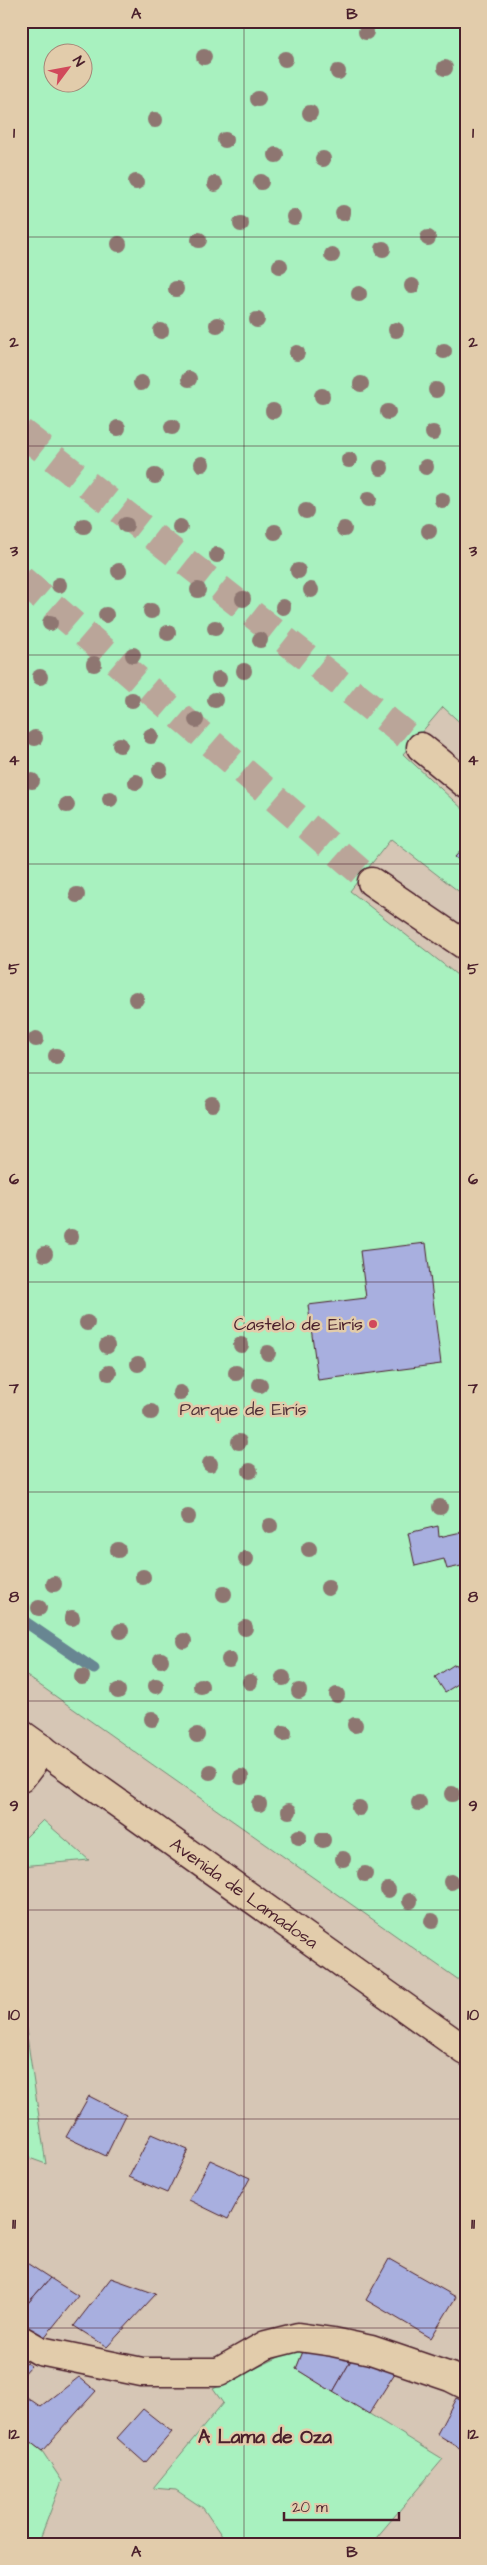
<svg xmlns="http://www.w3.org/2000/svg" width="487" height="2565" viewBox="0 0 487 2565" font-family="'Architects Daughter',sans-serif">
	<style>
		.green { fill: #a8f1bf; stroke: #798875; fill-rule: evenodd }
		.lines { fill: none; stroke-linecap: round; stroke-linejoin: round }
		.stream { stroke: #678692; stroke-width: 11 }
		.building { fill: #a8afdf; stroke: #4a1f2b }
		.major-tunnel { stroke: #baa599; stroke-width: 28; stroke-dasharray: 28 14; stroke-linecap: butt }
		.minor-casing { stroke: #4a1f2b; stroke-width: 31 }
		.major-casing { stroke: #4a1f2b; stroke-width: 31 }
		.minor { stroke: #e2ccab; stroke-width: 28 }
		.major { stroke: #e2ccab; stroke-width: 28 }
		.tree { fill: #8e7671 }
		.grid { fill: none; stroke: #4a1f2b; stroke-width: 1; stroke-opacity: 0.55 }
		.poi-dot { fill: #d1495b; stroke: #e2ccab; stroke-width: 2 }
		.labels { text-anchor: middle; stroke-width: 5; stroke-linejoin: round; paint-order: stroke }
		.poi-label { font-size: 18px; fill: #4a1f2b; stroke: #e2ccab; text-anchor: end }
		.park-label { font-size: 18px; fill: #53343a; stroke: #e2ccab }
		.street-label { font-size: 18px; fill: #4a1f2b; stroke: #e2ccab }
		.neighbourhood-label { font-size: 19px; font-weight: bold; fill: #4a1f2b; stroke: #e2ccab }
		.neatline { fill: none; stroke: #4a1f2b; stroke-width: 2 }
		.grid-label { font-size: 16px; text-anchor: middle; font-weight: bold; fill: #4a1f2b }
	</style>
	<rect width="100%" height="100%" fill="#d6c6b5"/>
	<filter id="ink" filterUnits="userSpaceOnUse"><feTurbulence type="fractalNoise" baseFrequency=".02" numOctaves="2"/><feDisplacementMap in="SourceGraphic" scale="10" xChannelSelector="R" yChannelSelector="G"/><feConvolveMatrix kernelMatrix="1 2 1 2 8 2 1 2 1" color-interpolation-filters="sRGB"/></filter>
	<g filter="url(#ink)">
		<g class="green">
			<path d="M21 21H466V728L443 707 403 754 466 812V897L391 839 350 891 466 982V1985L21 1672ZM52 52H82V82H52Z"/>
			<path d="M43 1820 89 1860 21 1866V1842Z"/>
			<path d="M21 1996 46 2164 21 2155Z"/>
			<path d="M306 2344 296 2369 443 2459 371 2544H217L222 2536 203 2508 176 2490 153 2488 223 2403 213 2389Z"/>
			<path d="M21 2435 42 2451 62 2481 38 2544H21Z"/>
		</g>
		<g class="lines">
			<path class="stream" d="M21 1619 94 1669"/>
		</g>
		<g class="building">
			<path d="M466 845V866L455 857Z"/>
			<path d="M426 1243 441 1364 318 1380 308 1305 366 1298 360 1251Z"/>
			<path d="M438 1526 439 1537 466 1531V1565L447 1569 444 1559 415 1566 408 1533Z"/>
			<path d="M455 1664 466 1680V1695L458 1684 445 1692 435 1677Z"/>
			<path d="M89 2096 126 2115 106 2156 66 2137Z"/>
			<path d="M151 2134 188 2150 167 2193 129 2177Z"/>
			<path d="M210 2160 250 2178 228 2219 189 2200Z"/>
			<path d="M389 2259 456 2297 431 2338 366 2300Z"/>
			<path d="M22 2260 50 2278 21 2311V2261Z"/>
			<path d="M50 2278 78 2296 43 2339 21 2325V2311Z"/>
			<path d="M111 2278 156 2294 107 2347 74 2326Z"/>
			<path d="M306 2344 354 2355 333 2392 296 2369Z"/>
			<path d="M354 2355 395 2373 369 2414 333 2392Z"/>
			<path d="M21 2360 31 2366 21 2377Z"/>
			<path d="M79 2377 96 2391 42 2451 21 2435V2393L41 2407Z"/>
			<path d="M456 2398 466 2403V2452L437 2434Z"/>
			<path d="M143 2409 172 2432 145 2463 117 2438Z"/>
		</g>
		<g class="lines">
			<g class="major-tunnel">
				<path d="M21 432 421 747"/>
				<path d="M21 579 372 882"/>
			</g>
			<defs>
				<g id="minor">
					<path id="s1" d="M21 1734 466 2051"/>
					<path d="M21 1778 43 1749"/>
					<path d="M21 2340 40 2351 142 2372H219L266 2345 298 2337 333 2342 371 2350 450 2377 466 2385"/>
				</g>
				<g id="major">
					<path d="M421 747 466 784"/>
					<path d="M372 882 466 946"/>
				</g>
			</defs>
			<use href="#minor" class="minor-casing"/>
			<use href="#major" class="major-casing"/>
			<use href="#minor" class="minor"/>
			<use href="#major" class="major"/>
		</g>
		<g class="tree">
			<circle cx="366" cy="32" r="8"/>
			<circle cx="204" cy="57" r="8"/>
			<circle cx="285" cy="59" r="8"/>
			<circle cx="445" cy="68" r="8"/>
			<circle cx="338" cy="72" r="8"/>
			<circle cx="258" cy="99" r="8"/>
			<circle cx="310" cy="113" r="8"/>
			<circle cx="155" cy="120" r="8"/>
			<circle cx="225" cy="140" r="8"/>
			<circle cx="276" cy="155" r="8"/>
			<circle cx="323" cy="159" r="8"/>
			<circle cx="136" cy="182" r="8"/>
			<circle cx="261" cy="182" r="8"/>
			<circle cx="215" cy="184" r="8"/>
			<circle cx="343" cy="213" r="8"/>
			<circle cx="294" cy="217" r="8"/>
			<circle cx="241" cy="224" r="8"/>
			<circle cx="428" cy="238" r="8"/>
			<circle cx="199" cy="240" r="8"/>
			<circle cx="119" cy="244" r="8"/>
			<circle cx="383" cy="249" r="8"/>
			<circle cx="332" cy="255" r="8"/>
			<circle cx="280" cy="266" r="8"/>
			<circle cx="412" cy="286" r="8"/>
			<circle cx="176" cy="289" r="8"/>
			<circle cx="359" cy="294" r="8"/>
			<circle cx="257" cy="320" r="8"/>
			<circle cx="217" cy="325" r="8"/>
			<circle cx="396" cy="330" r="8"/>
			<circle cx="161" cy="331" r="8"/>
			<circle cx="444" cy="351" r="8"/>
			<circle cx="297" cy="353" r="8"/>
			<circle cx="189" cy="379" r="8"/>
			<circle cx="141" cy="383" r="8"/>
			<circle cx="361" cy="384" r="8"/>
			<circle cx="436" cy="390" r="8"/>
			<circle cx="322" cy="396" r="8"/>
			<circle cx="273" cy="411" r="8"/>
			<circle cx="388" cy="412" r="8"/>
			<circle cx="172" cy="427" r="8"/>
			<circle cx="118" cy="428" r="8"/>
			<circle cx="433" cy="433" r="8"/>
			<circle cx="349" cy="460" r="8"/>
			<circle cx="202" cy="464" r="8"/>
			<circle cx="426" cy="467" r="8"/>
			<circle cx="381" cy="468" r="8"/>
			<circle cx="155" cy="476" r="8"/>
			<circle cx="369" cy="499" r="8"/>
			<circle cx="442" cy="500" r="8"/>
			<circle cx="306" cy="511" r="8"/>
			<circle cx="126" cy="525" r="8"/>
			<circle cx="84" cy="526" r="8"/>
			<circle cx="180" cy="527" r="8"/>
			<circle cx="344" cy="529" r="8"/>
			<circle cx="429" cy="531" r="8"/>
			<circle cx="275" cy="532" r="8"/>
			<circle cx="217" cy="555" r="8"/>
			<circle cx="119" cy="571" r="8"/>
			<circle cx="298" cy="571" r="8"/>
			<circle cx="59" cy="585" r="8"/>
			<circle cx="198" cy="590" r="8"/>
			<circle cx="311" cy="590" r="8"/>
			<circle cx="243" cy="599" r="8"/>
			<circle cx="283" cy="607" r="8"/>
			<circle cx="151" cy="611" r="8"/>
			<circle cx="106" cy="615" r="8"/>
			<circle cx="50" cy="623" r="8"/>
			<circle cx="215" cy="628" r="8"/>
			<circle cx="168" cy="633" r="8"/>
			<circle cx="260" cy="640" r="8"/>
			<circle cx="133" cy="655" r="8"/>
			<circle cx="94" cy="664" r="8"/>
			<circle cx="244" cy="671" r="8"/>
			<circle cx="40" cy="677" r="8"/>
			<circle cx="219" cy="679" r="8"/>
			<circle cx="132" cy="700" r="8"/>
			<circle cx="215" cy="700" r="8"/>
			<circle cx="196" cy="720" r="8"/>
			<circle cx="151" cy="736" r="8"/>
			<circle cx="35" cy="738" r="8"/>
			<circle cx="120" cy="745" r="8"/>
			<circle cx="160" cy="770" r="8"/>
			<circle cx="32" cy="781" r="8"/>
			<circle cx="136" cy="782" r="8"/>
			<circle cx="110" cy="799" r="8"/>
			<circle cx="67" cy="805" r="8"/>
			<circle cx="77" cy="895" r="8"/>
			<circle cx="136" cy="999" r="8"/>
			<circle cx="36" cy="1039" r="8"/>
			<circle cx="56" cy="1056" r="8"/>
			<circle cx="212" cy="1104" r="8"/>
			<circle cx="71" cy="1237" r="8"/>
			<circle cx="45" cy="1254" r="8"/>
			<circle cx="87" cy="1323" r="8"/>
			<circle cx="241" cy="1345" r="8"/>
			<circle cx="107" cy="1346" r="8"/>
			<circle cx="268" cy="1353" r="8"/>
			<circle cx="138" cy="1364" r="8"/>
			<circle cx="109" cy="1373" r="8"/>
			<circle cx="236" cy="1373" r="8"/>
			<circle cx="260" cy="1385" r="8"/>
			<circle cx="180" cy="1393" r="8"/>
			<circle cx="151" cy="1412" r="8"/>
			<circle cx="239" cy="1442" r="8"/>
			<circle cx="210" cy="1464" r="8"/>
			<circle cx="250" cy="1471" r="8"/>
			<circle cx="440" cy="1507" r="8"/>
			<circle cx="188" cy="1517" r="8"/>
			<circle cx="270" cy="1526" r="8"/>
			<circle cx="309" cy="1549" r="8"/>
			<circle cx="118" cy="1550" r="8"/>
			<circle cx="246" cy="1559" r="8"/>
			<circle cx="143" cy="1577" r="8"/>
			<circle cx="54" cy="1584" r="8"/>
			<circle cx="328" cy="1588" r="8"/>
			<circle cx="224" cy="1594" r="8"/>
			<circle cx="39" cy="1608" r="8"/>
			<circle cx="72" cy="1618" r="8"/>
			<circle cx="245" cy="1628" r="8"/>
			<circle cx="121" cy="1631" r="8"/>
			<circle cx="184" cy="1641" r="8"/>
			<circle cx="161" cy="1660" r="8"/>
			<circle cx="229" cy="1660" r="8"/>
			<circle cx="82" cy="1677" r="8"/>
			<circle cx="283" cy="1678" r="8"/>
			<circle cx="250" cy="1682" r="8"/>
			<circle cx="156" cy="1686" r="8"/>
			<circle cx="201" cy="1686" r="8"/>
			<circle cx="118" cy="1691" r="8"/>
			<circle cx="299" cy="1691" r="8"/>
			<circle cx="337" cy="1695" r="8"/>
			<circle cx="152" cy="1719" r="8"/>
			<circle cx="355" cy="1725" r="8"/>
			<circle cx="284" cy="1733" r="8"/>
			<circle cx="197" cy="1735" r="8"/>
			<circle cx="210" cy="1772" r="8"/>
			<circle cx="241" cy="1777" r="8"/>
			<circle cx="452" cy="1794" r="8"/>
			<circle cx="419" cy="1803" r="8"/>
			<circle cx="259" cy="1804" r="8"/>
			<circle cx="359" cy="1808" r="8"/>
			<circle cx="289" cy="1811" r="8"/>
			<circle cx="299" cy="1837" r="8"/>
			<circle cx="323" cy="1840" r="8"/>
			<circle cx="343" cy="1859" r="8"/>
			<circle cx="365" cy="1874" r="8"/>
			<circle cx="451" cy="1882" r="8"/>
			<circle cx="388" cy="1890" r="8"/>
			<circle cx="410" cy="1901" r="8"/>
			<circle cx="432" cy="1921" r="8"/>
		</g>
	</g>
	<path class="grid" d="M244 21V2544M21 237H466M21 446H466M21 655H466M21 864H466M21 1073H466M21 1282H466M21 1492H466M21 1701H466M21 1910H466M21 2119H466M21 2328H466"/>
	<circle class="poi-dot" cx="373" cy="1324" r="5"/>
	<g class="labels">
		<g class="poi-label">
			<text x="363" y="1330">Castelo de Eirís</text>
		</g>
		<g class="park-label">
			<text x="243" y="1415">Parque de Eirís</text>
		</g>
		<g class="street-label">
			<text dy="6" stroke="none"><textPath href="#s1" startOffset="274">Avenida de Lamadosa</textPath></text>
		</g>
		<g class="neighbourhood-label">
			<text x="265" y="2443">A Lama de Oza</text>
		</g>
	</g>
	<rect width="487" height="2565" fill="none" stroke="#e2ccab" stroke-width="55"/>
	<g transform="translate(68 68) rotate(58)"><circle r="24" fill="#e2ccab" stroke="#a58778"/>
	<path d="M0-4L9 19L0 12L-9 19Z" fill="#d1495b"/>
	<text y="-8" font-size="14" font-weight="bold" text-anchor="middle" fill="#4a1f2b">N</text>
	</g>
	<path d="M284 2512v8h115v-8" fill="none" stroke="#4a1f2b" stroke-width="2.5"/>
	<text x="292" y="2512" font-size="15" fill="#4a1f2b" stroke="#e2ccab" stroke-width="4" paint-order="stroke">20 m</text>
	<rect x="28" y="28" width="432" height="2510" class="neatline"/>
	<g class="grid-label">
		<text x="136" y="19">A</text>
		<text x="352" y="19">B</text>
		<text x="14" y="138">1</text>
		<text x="473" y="138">1</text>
		<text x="14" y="347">2</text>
		<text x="473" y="347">2</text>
		<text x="14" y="556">3</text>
		<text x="473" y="556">3</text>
		<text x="14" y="765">4</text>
		<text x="473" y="765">4</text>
		<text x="14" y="974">5</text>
		<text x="473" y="974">5</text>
		<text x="14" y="1184">6</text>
		<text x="473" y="1184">6</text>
		<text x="14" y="1393">7</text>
		<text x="473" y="1393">7</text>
		<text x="14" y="1602">8</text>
		<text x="473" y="1602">8</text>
		<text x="14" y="1811">9</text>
		<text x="473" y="1811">9</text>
		<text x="14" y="2020">10</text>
		<text x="473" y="2020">10</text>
		<text x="14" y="2229">11</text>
		<text x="473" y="2229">11</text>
		<text x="14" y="2439">12</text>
		<text x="473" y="2439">12</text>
		<text x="136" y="2557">A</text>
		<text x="352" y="2557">B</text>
	</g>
</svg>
